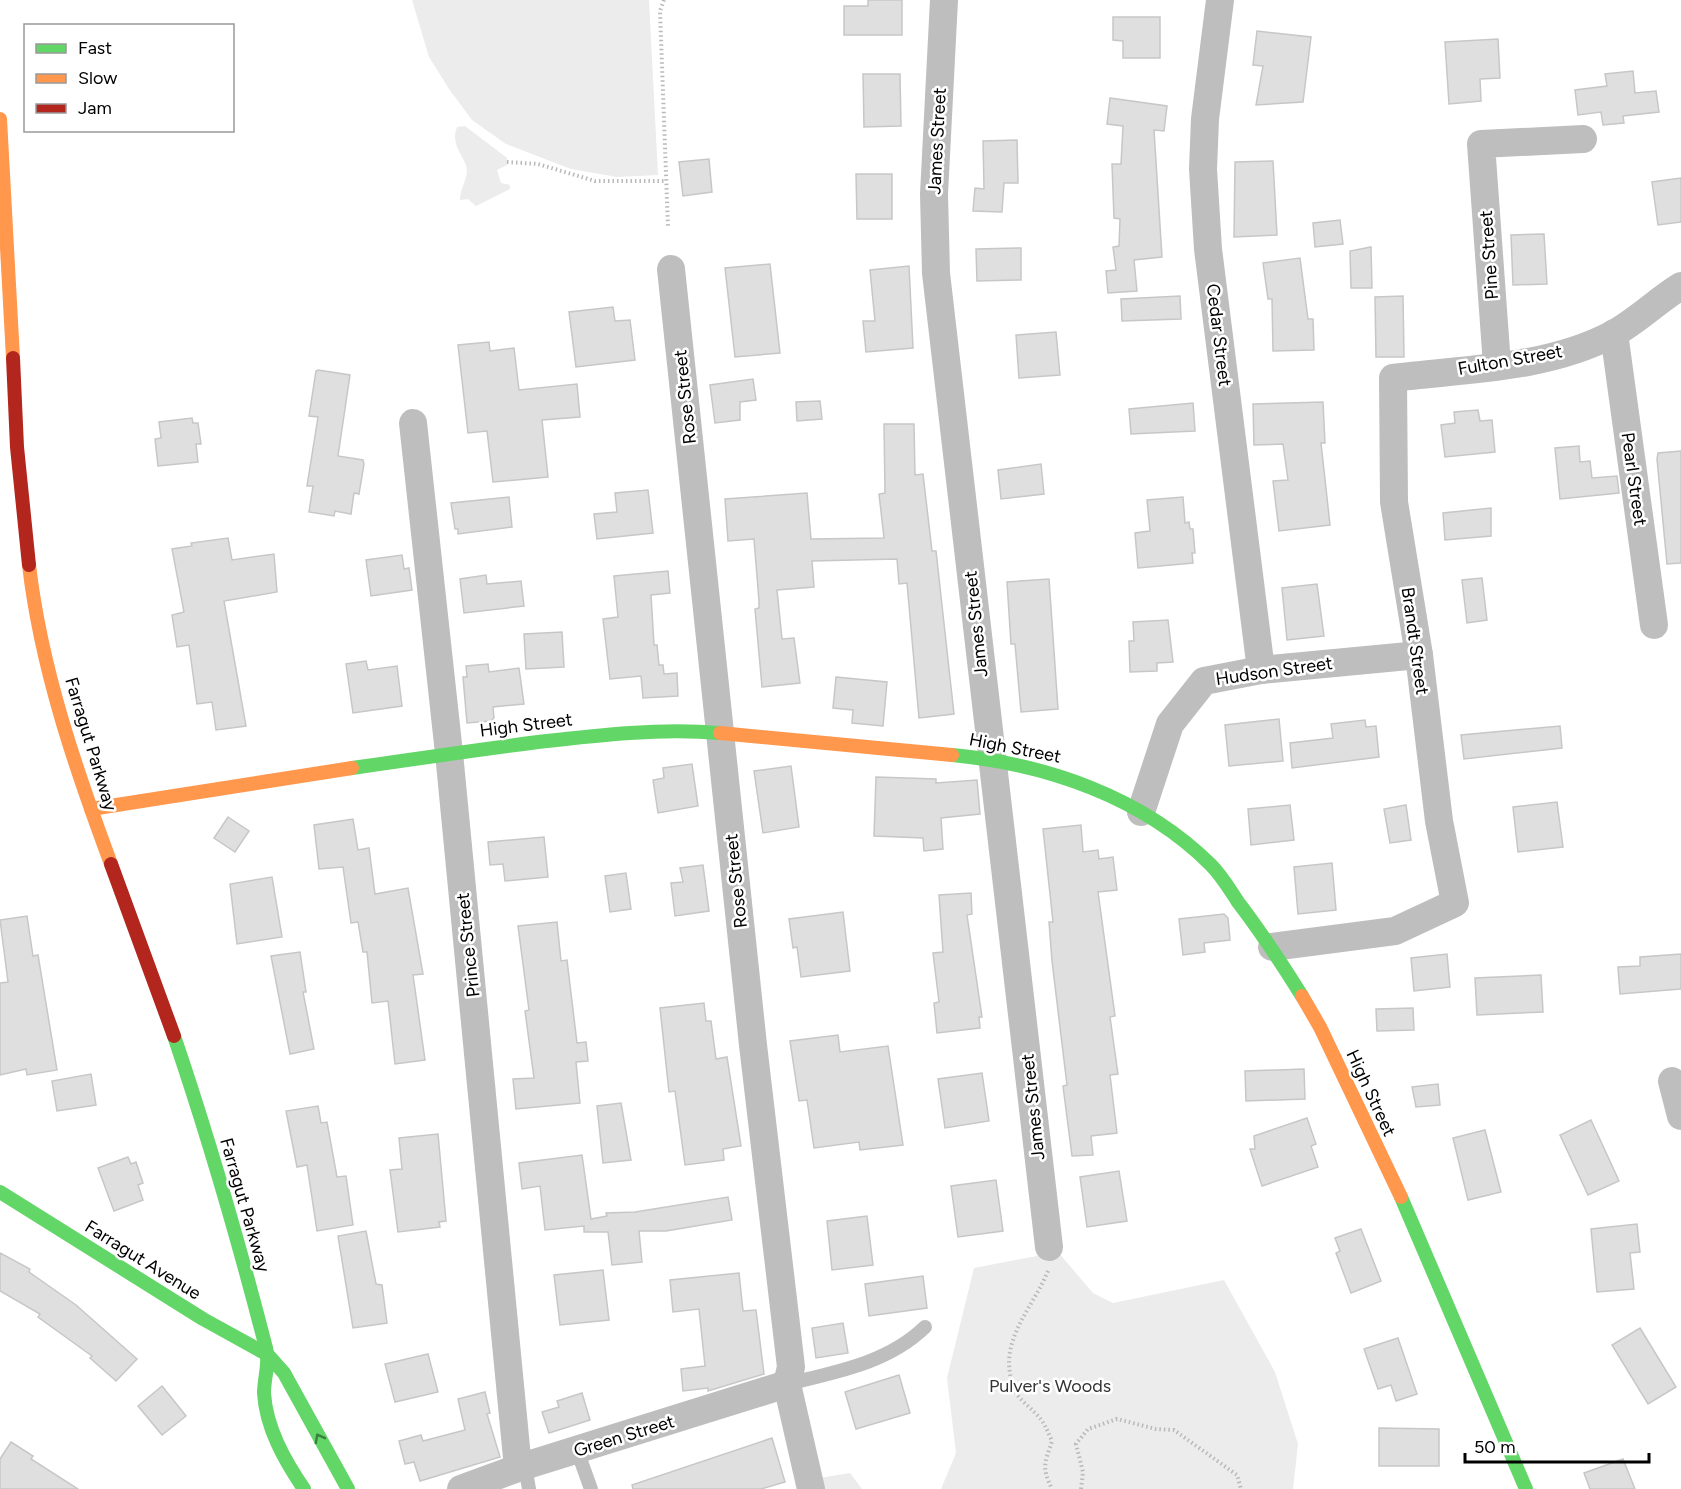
<svg xmlns="http://www.w3.org/2000/svg" width="1681" height="1489" viewBox="0 0 1681 1489" font-family="Figtree,sans-serif">
	<style>
		.green { fill: #ececec }
		.building { fill: #dfdfdf; stroke: #c7c7c7; stroke-width: 1.5 }
		.lines { fill: none; stroke-linecap: round; stroke-linejoin: round }
		.path { stroke: #b9b9b9; stroke-width: 4; stroke-dasharray: 1.5 3; stroke-linecap: butt }
		.lane { stroke: #bebebe; stroke-width: 14 }
		.street { stroke: #bebebe; stroke-width: 28 }
		.fast { stroke: #63d668; stroke-width: 14 }
		.slow { stroke: #ff974d; stroke-width: 14 }
		.jam { stroke: #b3261e; stroke-width: 14 }
		.oneway { stroke: #3b803e }
		.labels { text-anchor: middle; stroke-width: 5; stroke-linejoin: round; paint-order: stroke }
		.street-label { font-size: 18px; fill: #000; stroke: #fff }
		.park-label { font-size: 18px; fill: #333; stroke: #fff }
	</style>
	<rect width="100%" height="100%" fill="#fff"/>
	<g class="green">
		<path d="M412 0H649L658 175 617 177 571 169 506 144 472 120 449 89 429 57Z"/>
		<path d="M465 126 507 158V165L497 170 501 183 510 185V189L476 206 468 199 460 200C460 190 466 181 467 172 468 158 449 147 457 127Z"/>
		<path d="M1058 1252 1093 1293 1113 1303 1224 1280 1275 1372 1298 1444 1293 1489H941L956 1453 947 1378 974 1268Z"/>
		<path d="M850 1473 862 1489H821L819 1478Z"/>
	</g>
	<g class="building">
		<path d="M868 0H902V35H844V6H868Z"/>
		<path d="M1113 17H1160V58H1123V41L1113 40Z"/>
		<path d="M1257 31 1311 37 1303 102 1256 105 1263 66 1253 65Z"/>
		<path d="M1498 39 1500 78 1480 79 1481 101 1449 104 1445 42Z"/>
		<path d="M1633 71 1635 93 1656 91 1659 112 1623 116 1624 123 1603 125 1601 112 1578 115 1575 90 1607 86 1605 74Z"/>
		<path d="M863 74H900L901 126 864 127Z"/>
		<path d="M1110 98 1167 106 1164 131 1154 130 1162 257 1134 260 1137 291 1108 293 1106 271 1116 270 1113 247 1119 246 1120 219 1114 218 1112 164H1121L1123 126 1107 124Z"/>
		<path d="M1017 140 1018 183H1004L1002 212 973 211 975 188 984 189 983 141Z"/>
		<path d="M709 159 712 192 683 196 679 162Z"/>
		<path d="M1273 161 1277 235 1234 237 1235 162Z"/>
		<path d="M856 174H892V219H857Z"/>
		<path d="M1681 178V222L1658 225 1652 182Z"/>
		<path d="M1340 220 1343 244 1315 247 1313 223Z"/>
		<path d="M1544 234 1547 284 1513 285 1511 235Z"/>
		<path d="M1371 247 1372 288H1351L1350 251Z"/>
		<path d="M1021 248V280L977 281 976 249Z"/>
		<path d="M1300 258 1308 319H1313L1314 350 1273 351 1272 299H1268L1263 263Z"/>
		<path d="M770 264 780 353 735 357 725 268Z"/>
		<path d="M909 266 913 348 866 352 863 321H875L870 270Z"/>
		<path d="M1180 296 1181 319 1122 321 1121 299Z"/>
		<path d="M1403 296 1404 357H1376L1375 297Z"/>
		<path d="M613 307 615 321 630 320 635 360 576 367 569 312Z"/>
		<path d="M1056 332 1060 375 1019 378 1016 335Z"/>
		<path d="M489 342 490 351 514 348 519 390 577 384 580 417 542 420 548 477 493 482 487 431 468 433 458 345Z"/>
		<path d="M318 370 350 375 338 456 363 460 364 464 359 494 354 493 351 514 335 511 334 516 309 512 313 486H307L318 417 309 416 316 371Z"/>
		<path d="M753 379 756 400 740 402V420L715 423 710 385Z"/>
		<path d="M820 401 822 419 797 421 796 402Z"/>
		<path d="M1323 402 1325 443H1321L1330 525 1279 531 1273 481 1288 480 1283 444 1254 445 1253 404Z"/>
		<path d="M1193 403 1195 431 1131 434 1129 409Z"/>
		<path d="M1478 410 1480 421 1492 420 1495 452 1445 457 1441 425 1455 423 1454 412Z"/>
		<path d="M192 418 193 423H198L201 444H196L198 462 158 466 155 439 161 438 159 422Z"/>
		<path d="M884 424H914L915 475 923 474 932 551H936L954 714 919 718 907 583 899 584 897 559 812 561 814 587 777 590 782 639 794 638 800 683 762 687 755 609 759 608V601L754 539 728 541 725 499 807 493 811 539 884 538 879 494 885 493Z"/>
		<path d="M1579 446 1580 462 1590 461 1592 478 1617 476 1619 493 1560 499 1555 448Z"/>
		<path d="M1681 451V563L1667 564 1657 459 1658 453Z"/>
		<path d="M1041 464 1044 494 1001 499 998 470Z"/>
		<path d="M648 490 653 533 597 539 594 514 617 512 615 493Z"/>
		<path d="M509 497 512 527 458 534V529H455L451 503Z"/>
		<path d="M1183 497 1185 523 1189 522 1190 529H1193L1195 553H1192L1193 563 1138 568 1135 533 1150 531 1147 500Z"/>
		<path d="M1491 508V536L1445 540 1443 513Z"/>
		<path d="M228 538 232 560 274 554 277 592 224 601 246 726 216 730 212 702 197 704 189 645 177 647 172 615 184 612 172 549 192 546 191 543Z"/>
		<path d="M402 555 404 569 409 568 412 590 371 596 366 560Z"/>
		<path d="M668 571 670 593 651 595 654 645H657L659 665H663L664 674 677 673 678 696 643 698 641 676 610 679 603 619 618 617 614 576Z"/>
		<path d="M486 575 487 584 521 581 524 606 464 613 460 579Z"/>
		<path d="M1482 578 1487 620 1467 623 1462 580Z"/>
		<path d="M1049 579 1058 709 1021 712 1015 644H1011L1007 582Z"/>
		<path d="M1317 584 1324 636 1287 640 1282 588Z"/>
		<path d="M1168 620 1173 662 1157 663V671L1130 672 1129 641H1134L1133 622Z"/>
		<path d="M562 632 564 667 526 669 524 634Z"/>
		<path d="M366 661 368 670 397 666 402 706 353 713 346 664Z"/>
		<path d="M488 664 489 672 519 668 524 704 493 707 494 718 491 721 467 723 463 677H467L466 666Z"/>
		<path d="M836 677 887 682 883 726 852 723 853 710 833 708Z"/>
		<path d="M1279 719 1283 761 1229 766 1225 725Z"/>
		<path d="M1365 720 1366 727 1376 726 1379 757 1292 768 1290 743 1333 738 1331 724Z"/>
		<path d="M1560 726 1562 748 1464 759 1461 735Z"/>
		<path d="M692 764 698 806 658 813 653 780 664 778 663 768Z"/>
		<path d="M791 766 799 827 763 833 754 771Z"/>
		<path d="M876 777 936 779V783L977 780 980 814 941 818 943 849 924 851 923 838 874 836Z"/>
		<path d="M1557 802 1563 847 1518 852 1513 807Z"/>
		<path d="M1290 805 1294 840 1251 845 1248 809Z"/>
		<path d="M1406 805 1411 840 1390 843 1384 809Z"/>
		<path d="M228 817 249 831 235 852 214 838Z"/>
		<path d="M353 819 358 850 369 848 375 894 408 888 423 974 413 975 425 1060 395 1064 388 1001 372 1003 367 952H363L358 922 351 923 343 867 319 869 314 825Z"/>
		<path d="M1081 825 1083 852 1098 850 1099 859 1113 857 1117 890 1098 892 1115 1016 1110 1017 1118 1074 1110 1075 1117 1133 1091 1136 1093 1155 1072 1156 1063 1086 1067 1085 1052 961 1049 922H1053L1043 829Z"/>
		<path d="M544 837 548 877 505 881 503 864 490 865 488 842Z"/>
		<path d="M1332 863 1336 910 1298 914 1294 867Z"/>
		<path d="M703 865 709 911 675 916 671 883 683 882 680 868Z"/>
		<path d="M626 873 631 909 610 912 605 876Z"/>
		<path d="M272 877 282 937 237 944 230 884Z"/>
		<path d="M971 893 972 914 967 915 982 1017H979L980 1028 937 1033 934 1003 939 1002 933 953 943 952 939 895Z"/>
		<path d="M843 912 850 971 801 977 797 947 793 948 789 919Z"/>
		<path d="M1224 914 1228 918 1230 940 1204 943 1205 952 1183 955 1179 919Z"/>
		<path d="M27 916 33 956 38 955 57 1070 27 1075 26 1069 0 1075V983L8 982 0 920Z"/>
		<path d="M557 922 561 961 567 960 577 1043 586 1042 588 1061 576 1062 580 1103 516 1109 513 1079 534 1078 525 1011 529 1010 518 926Z"/>
		<path d="M300 952 306 992H303L314 1049 290 1054 271 956Z"/>
		<path d="M1447 954 1450 987 1414 991 1411 958Z"/>
		<path d="M1681 954V989L1620 994 1618 967 1640 966V957Z"/>
		<path d="M1541 975 1543 1012 1477 1015 1475 978Z"/>
		<path d="M704 1003 706 1021H711L716 1059 727 1057 741 1146 723 1149 724 1160 685 1165 675 1091 669 1092 660 1008Z"/>
		<path d="M1413 1008 1414 1030 1377 1031 1376 1009Z"/>
		<path d="M838 1035 840 1052 888 1046 903 1145 860 1150 859 1142 814 1148 807 1100 799 1101 790 1041Z"/>
		<path d="M1304 1069 1305 1099 1246 1101 1245 1071Z"/>
		<path d="M982 1073 989 1121 945 1128 938 1079Z"/>
		<path d="M91 1074 96 1105 57 1111 52 1081Z"/>
		<path d="M1438 1084 1440 1105 1416 1107 1412 1087Z"/>
		<path d="M621 1103 631 1160 603 1163 597 1106Z"/>
		<path d="M318 1106 321 1123 327 1122 337 1177 346 1176 353 1225 317 1231 307 1165 297 1167 286 1111Z"/>
		<path d="M1307 1118 1316 1144 1311 1146 1318 1167 1262 1186 1250 1149H1255L1254 1136Z"/>
		<path d="M1591 1120 1619 1181 1588 1195 1560 1135Z"/>
		<path d="M1485 1130 1501 1192 1468 1200 1453 1138Z"/>
		<path d="M438 1134 446 1221 439 1222 440 1227 398 1232 390 1170 402 1169 399 1138Z"/>
		<path d="M582 1155 591 1219 607 1216 606 1213 635 1212 728 1197 732 1220 666 1231H639L642 1262 612 1265 608 1232H584V1226L545 1230 540 1186 522 1189 519 1163Z"/>
		<path d="M128 1157 131 1164 136 1162 143 1183 138 1185 143 1200 114 1211 98 1168Z"/>
		<path d="M1119 1171 1127 1221 1087 1227 1080 1177Z"/>
		<path d="M996 1180 1003 1231 958 1237 951 1186Z"/>
		<path d="M867 1216 873 1265 832 1270 827 1221Z"/>
		<path d="M1637 1224 1640 1252 1630 1253 1634 1289 1597 1292 1591 1229Z"/>
		<path d="M1361 1229 1381 1281 1351 1293 1336 1253 1340 1251 1335 1238Z"/>
		<path d="M366 1231 376 1284 382 1285 387 1323 353 1328 338 1236Z"/>
		<path d="M0 1253 30 1269 29 1272 76 1305 137 1359 116 1381 90 1358 92 1356 38 1317 40 1314 0 1291Z"/>
		<path d="M603 1270 609 1320 560 1325 554 1275Z"/>
		<path d="M739 1273 743 1311 756 1310 764 1374 708 1391V1388L683 1391 681 1369 705 1366 699 1309 673 1312 670 1280Z"/>
		<path d="M923 1276 927 1308 869 1316 865 1284Z"/>
		<path d="M843 1323 848 1353 816 1358 812 1328Z"/>
		<path d="M1640 1328 1676 1387 1648 1404 1612 1345Z"/>
		<path d="M1398 1338 1417 1394 1396 1401 1391 1385 1378 1389 1364 1349Z"/>
		<path d="M428 1354 438 1392 395 1402 385 1364Z"/>
		<path d="M899 1375 910 1413 856 1429 845 1392Z"/>
		<path d="M162 1386 186 1416 162 1435 138 1406Z"/>
		<path d="M485 1392 490 1413 487 1414 500 1457 420 1481 414 1462 405 1464 399 1441 421 1435 423 1441 465 1430 458 1399Z"/>
		<path d="M582 1393 590 1420 549 1433 542 1412 559 1407 557 1401Z"/>
		<path d="M1379 1428 1439 1429V1466H1379Z"/>
		<path d="M772 1438 785 1482 761 1489H633L632 1485Z"/>
		<path d="M11 1442 33 1456 31 1459 78 1489H0V1459Z"/>
		<path d="M1623 1459 1635 1489H1590L1584 1473Z"/>
	</g>
	<g class="lines">
		<g class="path">
			<path d="M664 0 660 11 668 228"/>
			<path d="M507 162 538 164 595 181H666"/>
			<path d="M1048 1271C1032 1310 996 1342 1014 1388 1018 1399 1028 1405 1035 1413 1044 1421 1047 1430 1052 1441 1045 1463 1041 1466 1052 1489"/>
			<path d="M1081 1489 1083 1472 1076 1444 1088 1429 1117 1419 1156 1429 1174 1430 1237 1475 1241 1489"/>
		</g>
		<g class="lane">
			<path d="M787 1384C836 1372 888 1363 925 1327"/>
			<path d="M577 1450 591 1489"/>
			<path d="M525 1466 529 1489"/>
		</g>
		<g class="street">
			<path d="M944 0 934 194 936 273 1049 1247"/>
			<path d="M1220 0 1205 119 1203 169 1208 249 1261 670"/>
			<path d="M671 269 753 1045 791 1367 787 1384 811 1489"/>
			<path d="M1614 333 1654 625"/>
			<path d="M1497 365 1481 144 1583 139"/>
			<path d="M413 423 449 753 518 1468"/>
			<path d="M1141 812 1170 724 1204 681 1261 670 1419 655"/>
			<path d="M1272 947 1395 931 1455 903 1439 821 1419 655 1394 502 1393 378C1465 369 1547 369 1613 334 1637 321 1658 300 1681 286"/>
			<path d="M1672 1081 1681 1116"/>
			<path d="M461 1489 518 1468 787 1384"/>
		</g>
		<g class="fast">
			<path d="M952 755C1046 764 1143 797 1211 865 1222 876 1230 890 1238 902 1261 932 1282 964 1302 996"/>
			<path d="M352 768C414 759 476 750 538 742 599 735 659 728 720 733"/>
			<path d="M174 1036C209 1139 239 1243 266 1348 270 1362 264 1378 264 1393 266 1428 285 1461 304 1489"/>
			<path d="M0 1192 203 1319 268 1355 284 1373 348 1489"/>
			<path d="M1401 1197 1526 1489"/>
		</g>
		<g class="slow">
			<path d="M0 119 13 358"/>
			<path d="M29 565C41 668 75 767 111 864"/>
			<path d="M720 733 952 755"/>
			<path d="M91 809 352 768"/>
			<path d="M1302 996 1320 1027 1401 1197"/>
		</g>
		<g class="jam">
			<path d="M13 358 17 447 29 565"/>
			<path d="M111 864 174 1036"/>
		</g>
	</g>
	<defs><path id="oneway-chevron" d="M-2-3.5L2.5 0L-2 3.5" fill="none" stroke-width="1.6" stroke-linecap="round" stroke-linejoin="round" transform="scale(1.5)"/></defs>
	<use class="oneway" href="#oneway-chevron" transform="translate(319 1438) rotate(-118)"/>
	<g class="labels">
		<g class="street-label">
			<text transform="translate(937 141) rotate(-87)" y="6">James Street</text>
			<text transform="translate(1489 255) rotate(-94)" y="6">Pine Street</text>
			<text transform="translate(1219 335) rotate(83)" y="6">Cedar Street</text>
			<text transform="translate(1510 360) rotate(-10)" y="6">Fulton Street</text>
			<text transform="translate(685 397) rotate(-96)" y="6">Rose Street</text>
			<text transform="translate(1634 479) rotate(82)" y="6">Pearl Street</text>
			<text transform="translate(976 624) rotate(-96)" y="6">James Street</text>
			<text transform="translate(1415 641) rotate(82)" y="6">Brandt Street</text>
			<text transform="translate(1274 671) rotate(-8)" y="6">Hudson Street</text>
			<text transform="translate(526 725) rotate(-7)" y="6">High Street</text>
			<text transform="translate(91 744) rotate(73)" y="6">Farragut Parkway</text>
			<text transform="translate(1015 748) rotate(11)" y="6">High Street</text>
			<text transform="translate(736 881) rotate(-96)" y="6">Rose Street</text>
			<text transform="translate(468 945) rotate(-96)" y="6">Prince Street</text>
			<text transform="translate(1371 1093) rotate(65)" y="6">High Street</text>
			<text transform="translate(1033 1107) rotate(-96)" y="6">James Street</text>
			<text transform="translate(245 1205) rotate(74)" y="6">Farragut Parkway</text>
			<text transform="translate(143 1260) rotate(32)" y="6">Farragut Avenue</text>
			<text transform="translate(624 1436) rotate(-17)" y="6">Green Street</text>
		</g>
		<g class="park-label">
			<text x="1050" y="1392">Pulver's Woods</text>
		</g>
	</g>
	<rect x="24" y="24" width="210" height="108" fill="#ffffff" stroke="#999999" stroke-width="1.5"/>
	<rect x="36" y="44" width="30" height="9" fill="#63d668" stroke="#999999" stroke-width="1.5"/>
	<text x="78" y="54" font-size="18" fill="#000000">Fast</text>
	<rect x="36" y="74" width="30" height="9" fill="#ff974d" stroke="#999999" stroke-width="1.5"/>
	<text x="78" y="84" font-size="18" fill="#000000">Slow</text>
	<rect x="36" y="104" width="30" height="9" fill="#b3261e" stroke="#999999" stroke-width="1.5"/>
	<text x="78" y="114" font-size="18" fill="#000000">Jam</text>
	<path d="M1465 1453v9h184v-9" fill="none" stroke="#000000" stroke-width="3"/>
	<text x="1474" y="1453" font-size="18" fill="#000000" stroke="#ffffff" stroke-width="4.5" paint-order="stroke">50 m</text>
</svg>
